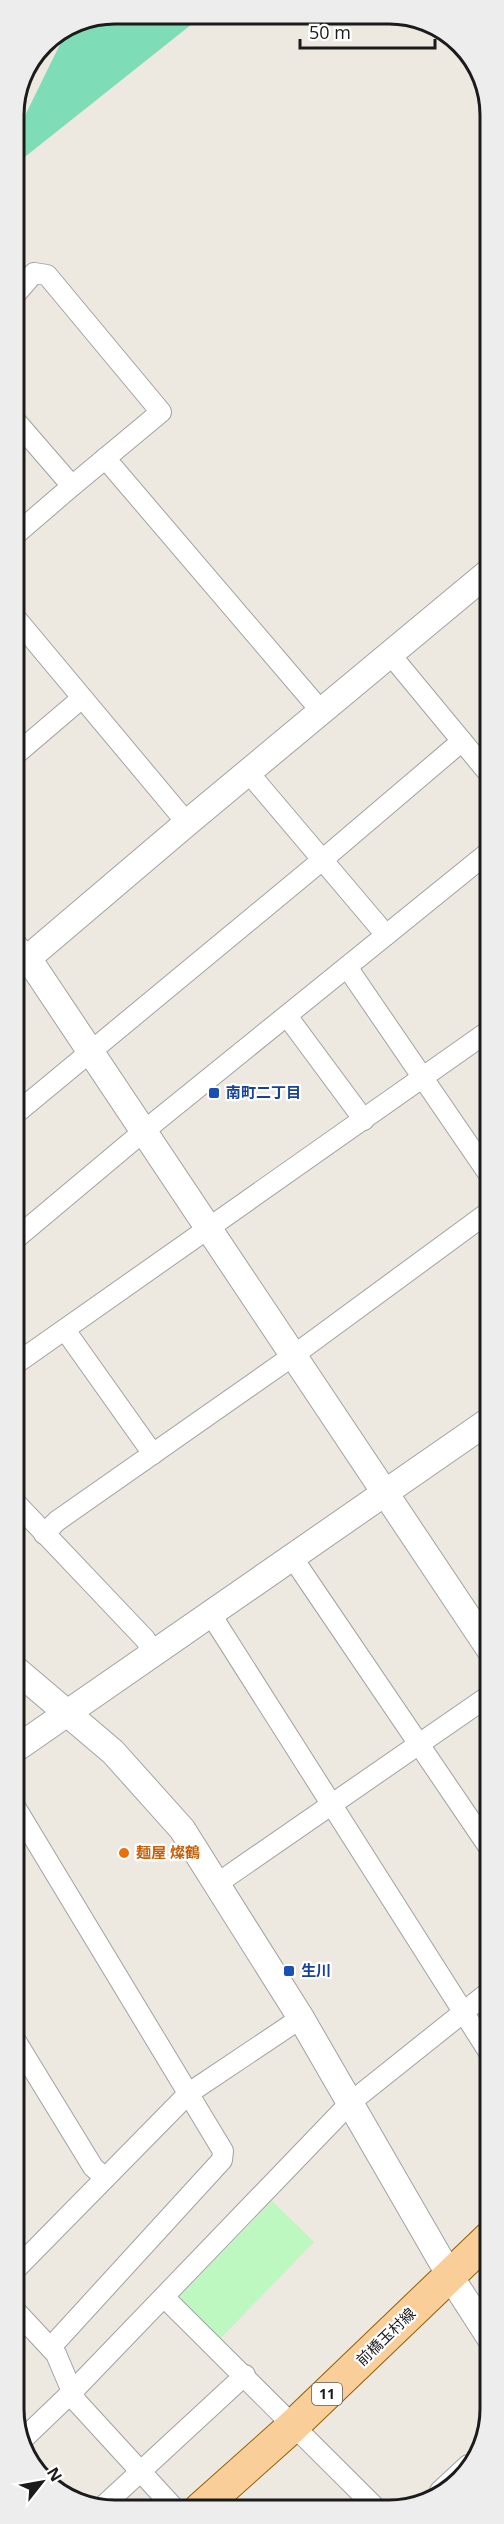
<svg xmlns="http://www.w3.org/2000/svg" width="504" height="2524" viewBox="0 0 504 2524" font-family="'Open Sans','Noto Sans JP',sans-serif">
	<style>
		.park { fill: #bcf8bf }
		.pitch { fill: #7edcb6 }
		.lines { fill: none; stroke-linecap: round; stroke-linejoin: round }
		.minor-casing { stroke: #a2a2a2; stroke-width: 22 }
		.tertiary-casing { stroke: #a2a2a2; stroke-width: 28 }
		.primary-casing { stroke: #905e02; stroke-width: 34 }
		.minor { stroke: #fff; stroke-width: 20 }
		.tertiary { stroke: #fff; stroke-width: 26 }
		.primary { stroke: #face98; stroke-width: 32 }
		.transit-dot { fill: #1a4fb4; stroke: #fff; stroke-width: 2 }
		.food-dot { fill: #e8710a; stroke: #fff; stroke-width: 2 }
		.labels { text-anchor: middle; stroke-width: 4.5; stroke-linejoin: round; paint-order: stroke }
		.shield { fill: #fff; stroke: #5f5f5f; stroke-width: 1.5 }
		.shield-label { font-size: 14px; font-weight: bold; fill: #1b1b1b }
		.transit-label { font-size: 15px; font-weight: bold; fill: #164399; stroke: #fff; text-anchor: start }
		.food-label { font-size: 15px; font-weight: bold; fill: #c56008; stroke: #fff; text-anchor: start }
		.street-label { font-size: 15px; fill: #1b1b1b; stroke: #fff }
		.rim { fill: none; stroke: #1b1b1b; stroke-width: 3 }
	</style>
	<rect width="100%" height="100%" fill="#ede8e0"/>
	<path class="park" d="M272 2201 314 2242 220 2339 178 2298Z"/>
	<path class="pitch" d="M197 20 21 160 14 152V138L69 26 77 21Z"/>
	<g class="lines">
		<defs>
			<g id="minor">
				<path d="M14 296 34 273 47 275 161 412 72 486 14 419"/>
				<path d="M105 458 321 711"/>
				<path d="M14 536 72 486"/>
				<path d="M14 616 187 823"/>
				<path d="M390 654 490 775"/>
				<path d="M14 756 82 698"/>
				<path d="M248 772 386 935"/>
				<path d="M14 941 28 958"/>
				<path d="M347 967 490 1176"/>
				<path d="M287 1016 364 1120"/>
				<path d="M14 1115 321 861 462 741"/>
				<path d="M14 1240 144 1131 490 851"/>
				<path d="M65 1330 153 1454"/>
				<path d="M14 1365 490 1030"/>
				<path d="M14 1501 145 1639 153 1652"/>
				<path d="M44 1534 57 1521 294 1355 490 1211"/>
				<path d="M292 1557 490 1849"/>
				<path d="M210 1613 490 2054"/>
				<path d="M14 1805 223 2151 222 2160 51 2347"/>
				<path d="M218 1883 490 1695"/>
				<path d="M14 2038 93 2167 105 2178"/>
				<path d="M14 2271 189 2093 301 2018"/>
				<path d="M164 2297 378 2510"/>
				<path d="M14 2309 56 2354 76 2401 175 2509"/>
				<path d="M22 2440 71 2393 351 2102 490 1991"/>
				<path d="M440 2491 468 2465"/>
				<path d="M101 2508 245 2375"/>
			</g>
			<g id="tertiary">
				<path d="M28 958 490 1650"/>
				<path d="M14 970 187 823 490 571"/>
				<path d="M14 1668 113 1752 182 1829 301 2018 450 2276 490 2338"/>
				<path d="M14 1750 490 1420"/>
			</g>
			<path id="primary" d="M200 2509 294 2425 490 2237"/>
		</defs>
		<use href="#minor" class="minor-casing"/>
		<use href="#tertiary" class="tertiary-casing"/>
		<use href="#primary" class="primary-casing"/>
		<use href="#minor" class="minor"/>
		<use href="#tertiary" class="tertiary"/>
		<use href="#primary" class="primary"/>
	</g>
	<g class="transit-dot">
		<rect x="208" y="1087" width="12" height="12" rx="3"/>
		<rect x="283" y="1965" width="12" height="12" rx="3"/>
	</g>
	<circle class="food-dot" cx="124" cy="1853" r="6"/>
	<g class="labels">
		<rect class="shield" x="312" y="2383" width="30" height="22" rx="4.5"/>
		<g class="shield-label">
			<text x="327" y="2399">11</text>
		</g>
		<g class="transit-label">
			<text x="226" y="1098">南町二丁目</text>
			<text x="301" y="1976">生川</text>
		</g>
		<g class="food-label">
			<text x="136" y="1858">麺屋 燦鶴</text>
		</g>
		<g class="street-label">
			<text transform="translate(386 2337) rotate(-44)" y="5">前橋玉村線</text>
		</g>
	</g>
	<path d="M0 0H504V2524H0ZM115 24H389A91 91 0 0 1 480 115V2409A91 91 0 0 1 389 2500H115A91 91 0 0 1 24 2409V115A91 91 0 0 1 115 24Z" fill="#ededed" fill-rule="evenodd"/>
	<path class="rim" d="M115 24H389A91 91 0 0 1 480 115V2409A91 91 0 0 1 389 2500H115A91 91 0 0 1 24 2409V115A91 91 0 0 1 115 24Z"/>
	<g transform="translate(42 2482) rotate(59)" stroke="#ffffff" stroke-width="4.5" paint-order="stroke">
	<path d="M0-4.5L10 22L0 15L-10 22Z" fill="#1b1b1b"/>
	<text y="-9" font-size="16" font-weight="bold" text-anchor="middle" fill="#1b1b1b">N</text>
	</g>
	<path d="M300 39v9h135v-9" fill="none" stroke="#1b1b1b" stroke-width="3"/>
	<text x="309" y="39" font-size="18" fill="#1b1b1b" stroke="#ffffff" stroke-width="4.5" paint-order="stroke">50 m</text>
</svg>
